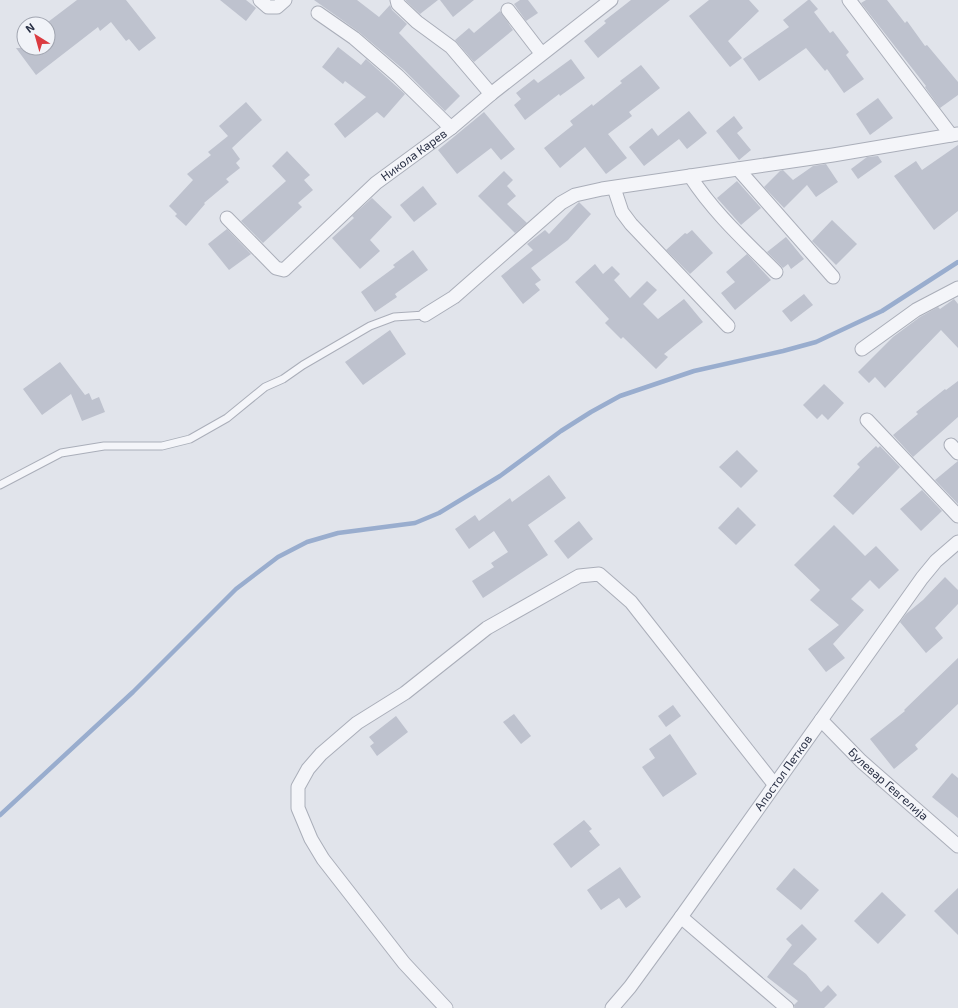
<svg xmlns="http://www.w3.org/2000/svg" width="958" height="1008" viewBox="0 0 958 1008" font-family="'Exo 2',sans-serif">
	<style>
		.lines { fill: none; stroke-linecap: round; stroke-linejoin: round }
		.stream { stroke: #99adce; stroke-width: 4.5 }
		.building { fill: #bec2ce }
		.service-casing { stroke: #aaaeb9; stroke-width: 9 }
		.minor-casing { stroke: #aaaeb9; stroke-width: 15 }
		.service { stroke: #f4f5f9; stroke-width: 7 }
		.minor { stroke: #f4f5f9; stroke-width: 13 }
		.labels { text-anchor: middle; stroke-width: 3; stroke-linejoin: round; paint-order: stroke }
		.street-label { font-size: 12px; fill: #282f44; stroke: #f1f3f8 }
	</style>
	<rect width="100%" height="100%" fill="#e1e4eb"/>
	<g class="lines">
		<path class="stream" d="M0 815 133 692 236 589 278 557 307 542 338 533 415 523 439 513 500 476 561 431 591 412 620 396 694 371 783 351 816 342 882 311 958 262"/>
	</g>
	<g class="building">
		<path d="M77 0H126L156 38 139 51 129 39 126 41 111 22 100 31 98 27 36 75 16 48H48V22Z"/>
		<path d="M220 0H246L256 8 246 21Z"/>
		<path d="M314 0H357L379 17 390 5 392 10 407 24 399 33 460 96 445 111 404 70 359 32Z"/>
		<path d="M405 0H438L420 14Z"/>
		<path d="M440 0H474L453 17Z"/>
		<path d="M520 0H528L538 13 526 21 514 4Z"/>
		<path d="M631 0H670L598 58 584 41 606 23 604 21Z"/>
		<path d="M709 0H749L759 11 728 41 742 58 730 67 689 16Z"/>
		<path d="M808 0H810L818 9 814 12 830 33 833 31 849 52 846 55 864 79 844 93 827 69 825 71 806 48 759 81 743 59 789 27 783 20Z"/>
		<path d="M866 0H887L905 23 907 21 925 46 927 45 958 82V95L940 108 925 87 926 86 861 3Z"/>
		<path d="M500 11 513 30 474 62 455 40 469 28 474 33Z"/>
		<path d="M338 47 361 65 366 59 405 94 384 118 377 112 345 138 334 124 366 97 345 81 343 84 322 67Z"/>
		<path d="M571 59 585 78 560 96 559 94 525 120 514 105 521 99 516 93 534 79 538 83Z"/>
		<path d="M641 65 660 88 629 112 632 116 608 134 627 158 606 174 585 147 560 168 544 148 573 125 570 121 592 104 593 106 622 83 620 81Z"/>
		<path d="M878 98 893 118 870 135 856 114Z"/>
		<path d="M246 102 262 120 232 148 240 159 236 163 240 168 226 179 229 182 204 203 205 204 186 226 175 216 177 214 169 206 193 180 187 174 211 155 208 152 228 136 219 126Z"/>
		<path d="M689 111 707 133 687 149 679 139 644 166 629 147 652 128 658 136Z"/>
		<path d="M484 112 515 149 501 160 491 148 457 174 438 150Z"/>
		<path d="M734 116 743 128 737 133 751 150 739 160 716 131Z"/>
		<path d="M958 145V211L934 230 894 176 916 161 922 170Z"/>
		<path d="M287 151 310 175 304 180 313 190 298 203 302 207 263 243 241 221 286 181 272 166Z"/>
		<path d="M878 156 882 162 858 179 851 169 867 157Z"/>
		<path d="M826 164 838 182 816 197 807 185 784 208 764 187 780 171 783 170 793 180 813 166Z"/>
		<path d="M504 171 513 180 507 186 516 196 507 204 527 223 515 233 478 196Z"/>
		<path d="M737 181 761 208 741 225 717 198Z"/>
		<path d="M423 186 437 204 414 222 400 205Z"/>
		<path d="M372 198 392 217 370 240 380 251 360 269 332 238 354 218 352 216Z"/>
		<path d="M579 202 591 214 568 240 531 268 541 280 535 284 540 290 523 304 501 276 533 250 527 244 545 230 549 234Z"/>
		<path d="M832 220 857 244 836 265 812 241Z"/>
		<path d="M227 229 251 254 229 270 208 244Z"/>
		<path d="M692 230 713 253 690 274 666 250 685 233 687 234Z"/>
		<path d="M786 237 804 259 791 269 788 264 783 268 767 252Z"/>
		<path d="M413 250 428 270 395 294 397 297 375 312 361 292 395 267 393 265Z"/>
		<path d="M747 254 771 280 735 310 721 293 735 282 726 272Z"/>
		<path d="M595 264 603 274 612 266 620 274 614 280 630 298 647 281 657 290 643 304 658 319 684 299 703 322 664 354 668 357 656 369 623 337 621 339 605 323 609 319 575 282Z"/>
		<path d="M804 294 813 305 791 322 782 311Z"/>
		<path d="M954 299 958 304V348L941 330 885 388 875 377 869 383 858 372 893 337 920 317 938 307 940 309Z"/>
		<path d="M390 330 406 354 363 385 345 362Z"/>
		<path d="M60 362 85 395 89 393 92 400 99 397 105 412 82 421 71 394 42 415 23 389Z"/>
		<path d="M958 381V417L913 457 893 435 918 414 916 412 945 389 946 390Z"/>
		<path d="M824 384 844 403 828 420 822 414 817 419 803 405Z"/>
		<path d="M876 446 878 448 880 446 900 467 853 515 833 496 860 467 857 464Z"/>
		<path d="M737 450 758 471 741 488 719 467Z"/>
		<path d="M958 461V504L935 480Z"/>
		<path d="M549 475 566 498 528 525 548 555 483 598 472 581 494 567 491 563 508 552 494 531 469 549 455 529 475 515 479 521 510 498 512 502Z"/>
		<path d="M922 490 942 511 921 531 900 509Z"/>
		<path d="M738 507 756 525 736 545 718 528Z"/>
		<path d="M579 521 593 539 568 559 554 541Z"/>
		<path d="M834 525 865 556 876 546 899 570 879 589 870 580 851 599 864 610 833 644 845 658 826 672 808 649 839 625 810 600 820 590 794 565Z"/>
		<path d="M945 577 958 590V604L935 628 943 638 926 653 900 622 906 614 923 600Z"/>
		<path d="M958 658V704L915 745 918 749 894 769 870 739 905 711 904 710Z"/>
		<path d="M673 705 681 716 666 727 658 716Z"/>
		<path d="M514 714 531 736 521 744 503 722Z"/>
		<path d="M396 716 408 732 377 756 370 746 374 743 369 737Z"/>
		<path d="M670 734 697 774 663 797 642 767 655 758 649 749Z"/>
		<path d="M952 773 958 778V818L932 797Z"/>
		<path d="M584 820 592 829 589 831 600 845 571 868 553 844Z"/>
		<path d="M620 867 641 897 626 908 619 898 601 910 587 890Z"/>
		<path d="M794 868 819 890 801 910 776 889Z"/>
		<path d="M958 888V935L934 911Z"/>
		<path d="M882 892 906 915 878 944 854 921Z"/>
		<path d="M802 924 817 939 793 964 806 974 821 992 828 985 837 995 824 1008H795L794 1005 798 1001 767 977 792 945 786 939Z"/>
	</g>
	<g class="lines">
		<defs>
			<path id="service" d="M0 485 61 453 104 446H162L190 439 227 418 265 387 283 379 303 365 370 326 394 317 425 315"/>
			<g id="minor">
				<path d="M260 0 268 7H277L285 0"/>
				<path d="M397 0 398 4 417 22 451 47 491 94"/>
				<path d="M849 0 951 135"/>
				<path d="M508 10 541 53"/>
				<path d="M318 13 354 38 398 76 451 128"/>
				<path d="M738 169 833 277"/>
				<path d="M690 176C714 213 745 241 776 272"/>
				<path d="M614 188 622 212 631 224 728 326"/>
				<path id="s1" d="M227 218 276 268 284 270 376 183 451 128 491 94 611 0"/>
				<path d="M425 315 454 297 561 203 575 195 602 189 833 155 958 134"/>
				<path d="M862 349 916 310 958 288"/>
				<path d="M867 420 958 516"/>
				<path d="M951 445 958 453"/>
				<path id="s2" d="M821 720 861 761 958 846"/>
				<path d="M681 917 787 1008"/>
				<path d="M446 1008 404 963 323 859 311 839 298 808V787L308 769 321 754 357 723 405 693 487 628 579 576 599 574 631 602 774 784"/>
				<path id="s3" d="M612 1008 630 987 681 917 922 578 936 561 958 542"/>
			</g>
		</defs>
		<use href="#service" class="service-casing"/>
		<use href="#minor" class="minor-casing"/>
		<use href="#service" class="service"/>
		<use href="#minor" class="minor"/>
	</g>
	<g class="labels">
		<g class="street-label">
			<text dy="4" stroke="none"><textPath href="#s1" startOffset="252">Никола Карев</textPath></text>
			<text dy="4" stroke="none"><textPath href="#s3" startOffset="291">Апостол Петков</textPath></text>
			<text dy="4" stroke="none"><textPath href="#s2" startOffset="93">Булевар Гевгелија</textPath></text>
		</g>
	</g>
	<g transform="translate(36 36) rotate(323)"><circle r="19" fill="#f1f3f8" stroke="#a1a5b0"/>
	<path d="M0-3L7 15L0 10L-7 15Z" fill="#db3b41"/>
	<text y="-6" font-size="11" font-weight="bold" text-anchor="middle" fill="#282f44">N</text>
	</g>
</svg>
